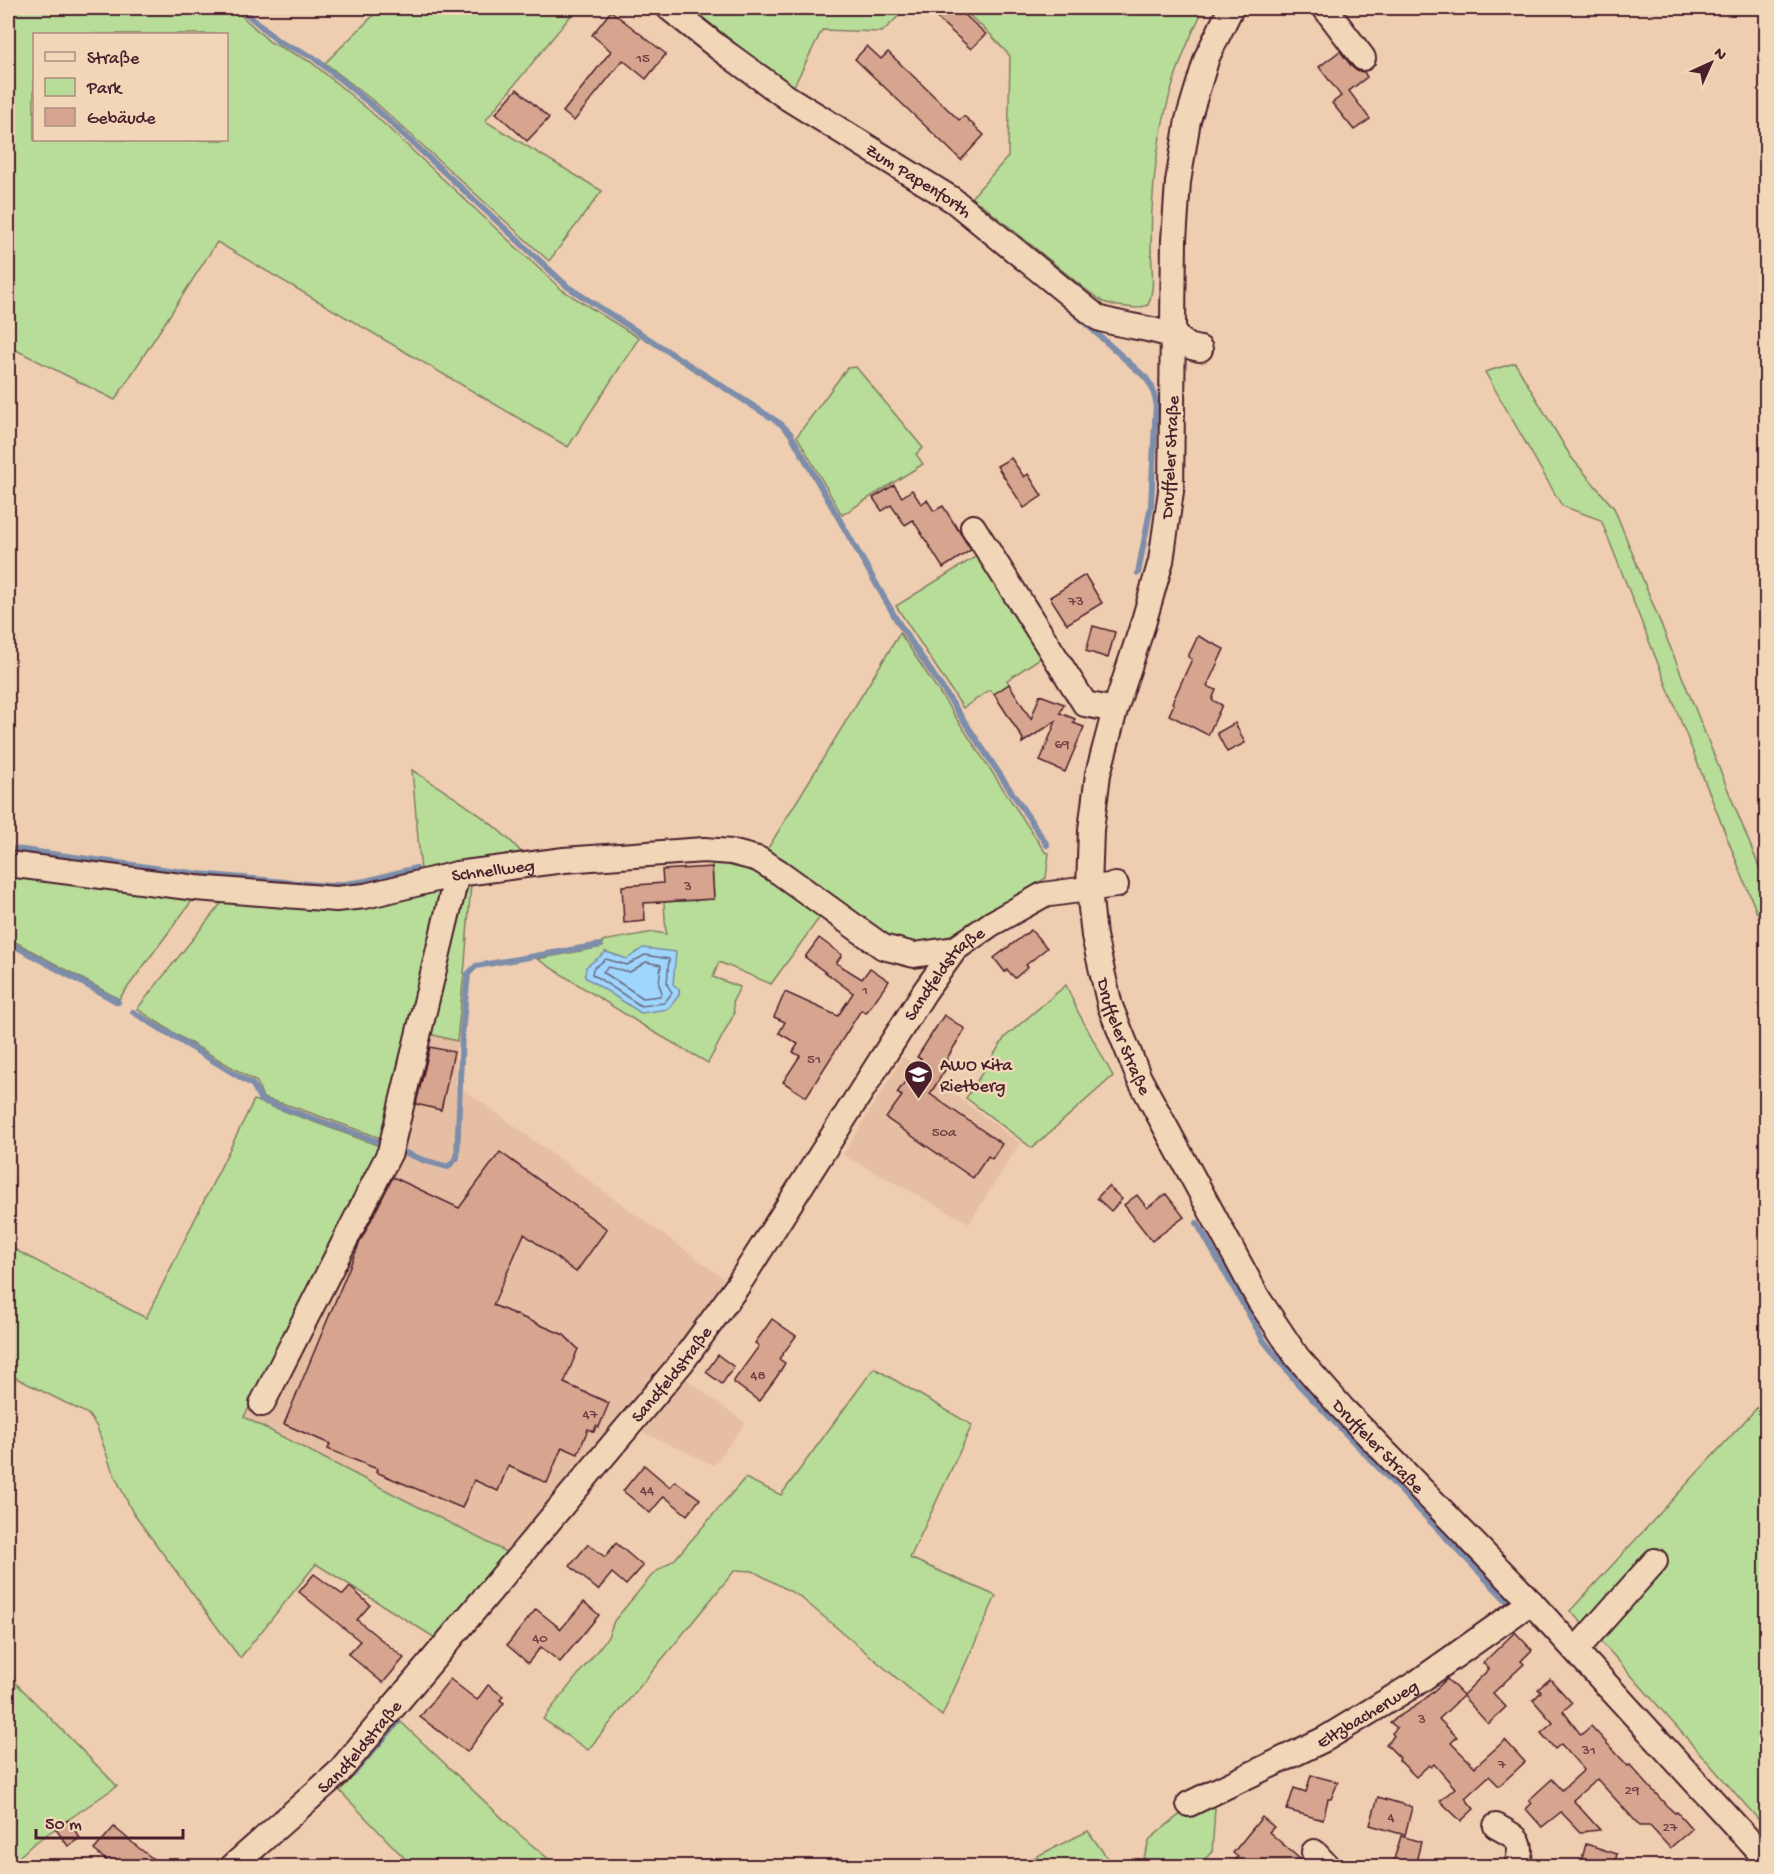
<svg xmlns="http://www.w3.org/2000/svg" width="1774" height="1874" viewBox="0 0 1774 1874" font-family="'Gochi Hand',sans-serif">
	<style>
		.built { fill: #e5bea4 }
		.green { fill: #b7dd99; stroke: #807e62; stroke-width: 1.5; fill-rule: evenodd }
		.water { fill: #9fd6fe; stroke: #7d8daa; stroke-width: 1.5 }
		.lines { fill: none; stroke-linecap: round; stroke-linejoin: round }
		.shore { stroke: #6c687f; stroke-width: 1.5 }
		.stream { stroke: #7d8daa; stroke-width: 6 }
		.building { fill: #d7a58f; stroke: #4a1f2b; stroke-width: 1.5 }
		.minor-casing { stroke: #4a1f2b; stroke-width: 28 }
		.minor { stroke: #f1d7b8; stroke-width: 24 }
		.labels { text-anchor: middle; stroke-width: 5; stroke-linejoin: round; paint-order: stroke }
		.number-label { font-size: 15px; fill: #6d4044 }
		.street-label { font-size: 18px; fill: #4a1f2b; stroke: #f1d7b8 }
		.poi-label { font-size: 18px; fill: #4a1f2b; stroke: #f1d7b8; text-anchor: start }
	</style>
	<rect width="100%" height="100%" fill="#efcdb0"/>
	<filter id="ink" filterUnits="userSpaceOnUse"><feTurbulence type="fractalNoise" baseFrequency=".0167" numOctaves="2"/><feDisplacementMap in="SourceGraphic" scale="12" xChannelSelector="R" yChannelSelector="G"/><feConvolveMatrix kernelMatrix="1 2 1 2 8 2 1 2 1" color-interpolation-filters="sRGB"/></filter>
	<g filter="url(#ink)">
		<g class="built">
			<path d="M413 1030 457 1041 455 1083 726 1280 641 1396 508 1553 243 1417 385 1148Z"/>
			<path d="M903 1057 1020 1143 969 1223 843 1155Z"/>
			<path d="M685 1378 745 1423 714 1465 640 1431Z"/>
		</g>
		<g class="green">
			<path d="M8 8H233L270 42 311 62 370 111 562 290 639 338 568 447 217 242 115 400 8 346ZM34 34H226V140H34Z"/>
			<path d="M381 8H577L485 121 602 191 549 261 376 103 325 63Z"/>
			<path d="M691 8H907L882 32 822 30 794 86 746 52Z"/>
			<path d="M961 8H1204C1176 63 1159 120 1154 182 1152 203 1151 225 1151 246 1151 266 1156 286 1148 305L1137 308 1117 306 1103 302 1084 288 981 204 970 199 1008 157 1010 56 988 32Z"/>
			<path d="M1515 363 1571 457 1614 508 1766 884V910L1757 913 1601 520 1562 506 1485 372Z"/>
			<path d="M856 367 923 448 916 454 923 464 842 515 797 436 847 368Z"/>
			<path d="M983 552 1048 653 1007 680 1009 684 994 694 990 690 963 708 896 606Z"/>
			<path d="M900 633 1045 852 1049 853 1046 878 944 939 910 944 889 939 765 853Z"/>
			<path d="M412 770C451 795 493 820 524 855L421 872Z"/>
			<path d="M712 862C726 864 741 864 754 870 778 881 799 901 820 917L771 984 719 962 713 977 740 987 733 1001 734 1014 708 1063 652 1031 537 959 603 947 602 941 654 932 666 934 664 902 714 899ZM606 952 627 959 679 989V995L668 1009 654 1010Z"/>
			<path d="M8 874 194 898 119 999 8 938Z"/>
			<path d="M471 882 465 963 457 1041 425 1033 453 915Z"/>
			<path d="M444 888 386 1140 291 1106 263 1098 257 1082 182 1038 137 1009 223 901Z"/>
			<path d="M1066 985 1077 1010 1113 1076 1032 1148 966 1098 1005 1037Z"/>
			<path d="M254 1100 385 1148 244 1417 508 1553 437 1639 316 1564 240 1658 133 1513 112 1470 97 1427 88 1414 8 1374V1246L146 1318Z"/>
			<path d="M874 1368 972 1425 910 1558 996 1596 942 1716 799 1596 753 1571 735 1570 588 1750 543 1719 608 1637 614 1621 653 1574 675 1559 745 1478 781 1495Z"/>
			<path d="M1766 1398V1828L1607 1648 1570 1611Z"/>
			<path d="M8 1675 117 1786 33 1844 9 1866H8Z"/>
			<path d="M401 1722 520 1835 557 1866H412L340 1791Z"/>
			<path d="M1212 1800 1215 1808 1212 1853 1195 1866H1141L1150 1839 1178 1816Z"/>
			<path d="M1088 1831 1113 1866H1017Z"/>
		</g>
		<path class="water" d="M643 948 676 952 673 984 679 989V995L668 1009 641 1013 585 977 586 967 606 952 627 959Z"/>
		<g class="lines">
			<g class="shore">
				<path d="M645 955 669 959 667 984 672 993 664 1003 641 1006 592 974 593 969 606 959 627 965Z"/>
				<path d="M646 962 661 965 659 984 662 993 660 996 643 998 603 972 608 967 630 972Z"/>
			</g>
			<g class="stream">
				<path d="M240 8 279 42 313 57 374 107 568 287 781 424 790 433 898 622 1047 845"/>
				<path d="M1073 312 1146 378 1152 387 1156 402 1151 505 1138 573"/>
				<path d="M8 848 199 874 330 886 366 881 416 868"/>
				<path d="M8 942 118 1002"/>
				<path d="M133 1012 253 1085 261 1100 385 1144"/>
				<path d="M401 1151 423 1160 448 1167 457 1158 462 1032 468 974 476 966 600 945"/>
				<path d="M1197 1223 1264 1341 1297 1383 1506 1600"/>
				<path d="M352 1775 398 1721"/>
				<path d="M251 1866 262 1856"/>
			</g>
		</g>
		<g class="building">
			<path d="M926 8H957L986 34 971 49Z"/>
			<path d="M611 11 666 54 646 79 623 60 574 121 563 112 611 51 592 35Z"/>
			<path d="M867 46 881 59 888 52 959 120 964 116 984 135 961 160 855 59Z"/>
			<path d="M1340 51 1352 67 1357 71 1364 72 1367 77 1349 91 1370 119 1354 130 1332 103 1341 96 1319 67Z"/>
			<path d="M517 89 549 118 527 141 496 113Z"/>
			<path d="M1011 458 1024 477 1028 474 1042 496 1024 508 997 466Z"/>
			<path d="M894 485 902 497 912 490 921 504 927 500 934 511 943 506 971 550 943 568 913 520 905 525 891 505 882 511 873 498Z"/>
			<path d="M1085 575 1102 603 1067 624 1050 597Z"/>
			<path d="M1093 626 1115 632 1108 658 1086 651Z"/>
			<path d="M1198 636 1224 649 1207 686 1216 690 1212 700 1222 705 1208 735 1169 715 1174 704 1172 703 1192 659 1188 657Z"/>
			<path d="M1009 684 1031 719 1040 695 1064 704 1060 713 1075 719 1073 723 1084 727 1065 772 1040 761 1056 721 1022 743 1023 739 994 694Z"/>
			<path d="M1235 723 1245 743 1227 752 1217 733Z"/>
			<path d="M712 867 714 899 644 903 645 921 624 923 622 886 663 883 662 870Z"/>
			<path d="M1031 930 1047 948 1026 965 1028 967 1015 978 1007 970 1005 972 994 958Z"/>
			<path d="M819 938 842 955 836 963 862 979 870 968 889 981 866 1013 861 1010 806 1097 783 1082 800 1056 793 1052 798 1044 779 1033 785 1022 774 1017 785 992 838 1016 853 993 805 957Z"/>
			<path d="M944 1015 965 1029 946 1060 950 1062 930 1094 1002 1144 992 1159 988 1156 973 1178 886 1118 902 1096 897 1093 921 1059 917 1057Z"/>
			<path d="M430 1047 454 1052 441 1110 416 1104Z"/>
			<path d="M500 1152 607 1229 576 1272 524 1234 493 1305 564 1335 578 1349 564 1383 609 1403 599 1427 596 1426 594 1432 588 1429 578 1454 562 1447 547 1483 508 1466 498 1491 474 1480 462 1508 376 1472 377 1469 328 1449 330 1444 284 1424 360 1242 393 1177 459 1208Z"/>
			<path d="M1108 1186 1122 1199 1111 1211 1097 1198Z"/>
			<path d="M1166 1194 1184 1217 1152 1241 1124 1205 1137 1195 1147 1208Z"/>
			<path d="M772 1319 796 1336 779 1359 785 1363 778 1375 759 1401 733 1382 759 1346 755 1343Z"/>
			<path d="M718 1355 734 1367 722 1384 706 1372Z"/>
			<path d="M644 1465 670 1487 675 1481 700 1499 687 1515 664 1496 650 1513 623 1491Z"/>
			<path d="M616 1543 643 1566 626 1585 612 1573 598 1590 570 1566 588 1544 605 1557Z"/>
			<path d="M314 1574 343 1595 350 1587 370 1605 357 1620 404 1658 383 1683 348 1654 360 1641 299 1592Z"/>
			<path d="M584 1602 599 1615 560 1662 541 1647 528 1663 507 1645 536 1609 561 1629Z"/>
			<path d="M1515 1632 1532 1650 1521 1661 1524 1664 1493 1693 1506 1707 1488 1724 1463 1696 1439 1719 1457 1737 1451 1743 1475 1767 1505 1740 1525 1762 1499 1786 1489 1776 1465 1798 1474 1809 1461 1821 1440 1801 1455 1788 1434 1764 1431 1767 1429 1765 1416 1777 1399 1760 1400 1758 1386 1744 1394 1736 1392 1733 1397 1728 1390 1722 1419 1704 1447 1679 1463 1695 1489 1669 1483 1663Z"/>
			<path d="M450 1679 477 1700 488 1685 503 1696 500 1700 504 1703 467 1752 420 1717Z"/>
			<path d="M1550 1679 1572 1703 1563 1711 1581 1735 1591 1726 1628 1766 1630 1765 1667 1806 1675 1813 1677 1812 1692 1829 1670 1848 1650 1826H1640L1597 1779 1573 1800 1600 1830 1580 1832 1561 1812 1542 1827 1526 1809 1532 1803 1529 1800 1552 1779 1562 1790 1584 1770 1561 1744 1555 1749 1541 1733 1553 1723 1533 1700 1541 1692 1538 1689Z"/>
			<path d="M1311 1775 1338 1782 1331 1799H1328L1323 1820 1287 1810 1294 1788 1306 1792Z"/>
			<path d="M1378 1797 1412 1807 1405 1835 1370 1825Z"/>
			<path d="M1262 1817 1274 1827 1269 1832 1308 1866H1243L1235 1860 1238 1857 1233 1853Z"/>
			<path d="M68 1820 80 1838 68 1846 55 1828Z"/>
			<path d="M114 1827 140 1849 163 1866H113L94 1850Z"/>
			<path d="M1401 1836 1421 1842 1415 1866H1392Z"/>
			<path d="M1586 1844 1617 1854 1614 1866H1580Z"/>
		</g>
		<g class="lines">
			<defs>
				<g id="minor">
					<path id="s1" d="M669 8 719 48 788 98 953 200 1098 318C1122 326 1147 327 1171 335 1184 339 1183 347 1200 349"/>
					<path id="s2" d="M1231 8 1207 57 1188 120 1178 182 1174 240 1171 491 1161 561 1143 624 1115 710 1098 774 1091 830 1089 889 1094 936 1110 1006 1139 1078 1259 1300 1297 1357 1342 1408 1531 1602 1766 1859"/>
					<path d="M1325 8 1363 58"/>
					<path d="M973 527 1085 704 1115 710"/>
					<path id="s3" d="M8 864 196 888 336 899 365 896 457 874 564 860 704 850 731 852 758 859 779 872 883 947 914 955 955 949"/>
					<path d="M262 1404 390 1152 457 874"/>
					<path d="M1576 1650 1655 1561"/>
					<path id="s4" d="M1189 1804 1325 1739 1415 1684 1531 1602"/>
					<path d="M1496 1826C1519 1839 1524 1839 1517 1866"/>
					<path d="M1314 1852 1327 1866"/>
					<path id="s5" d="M233 1866 338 1773 682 1362 736 1288 925 991 955 949 991 924 1043 895 1116 885"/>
				</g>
			</defs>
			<use href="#minor" class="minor-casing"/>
			<use href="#minor" class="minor"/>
		</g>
	</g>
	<defs>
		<symbol id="school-pin" viewBox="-11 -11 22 30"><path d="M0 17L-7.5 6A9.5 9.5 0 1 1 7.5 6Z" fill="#4a1f2b" stroke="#f1d7b8"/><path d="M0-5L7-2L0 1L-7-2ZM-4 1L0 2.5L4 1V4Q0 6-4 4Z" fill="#fff"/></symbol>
	</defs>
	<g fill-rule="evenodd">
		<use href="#school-pin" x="902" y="1058" width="33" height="45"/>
	</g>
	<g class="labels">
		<g class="number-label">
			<text x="643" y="62">15</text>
			<text x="1076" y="605">73</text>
			<text x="1062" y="748">69</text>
			<text x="688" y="890">3</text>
			<text x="865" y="994">1</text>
			<text x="814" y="1063">51</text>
			<text x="944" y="1136">50a</text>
			<text x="758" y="1379">48</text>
			<text x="590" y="1418">47</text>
			<text x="647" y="1494">44</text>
			<text x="540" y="1642">40</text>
			<text x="1422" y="1723">3</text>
			<text x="1589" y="1754">31</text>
			<text x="1502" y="1768">7</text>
			<text x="1632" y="1794">29</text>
			<text x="1391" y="1821">4</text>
			<text x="1670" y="1831">27</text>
		</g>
		<g class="street-label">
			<text dy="6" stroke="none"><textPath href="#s1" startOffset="304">Zum Papenforth</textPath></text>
			<text transform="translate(1169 457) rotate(-87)" y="6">Druffeler Straße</text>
			<text dy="6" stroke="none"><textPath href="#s3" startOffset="490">Schnellweg</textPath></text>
			<text dy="6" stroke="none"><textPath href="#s5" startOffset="1146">Sandfeldstraße</textPath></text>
			<text dy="6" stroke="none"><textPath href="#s2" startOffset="1053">Druffeler Straße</textPath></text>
			<text dy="6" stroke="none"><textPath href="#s5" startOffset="660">Sandfeldstraße</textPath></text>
			<text dy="6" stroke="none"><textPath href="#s2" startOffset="1539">Druffeler Straße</textPath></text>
			<text dy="6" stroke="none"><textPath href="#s4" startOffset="200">Eltzbacherweg</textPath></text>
			<text dy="6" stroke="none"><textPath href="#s5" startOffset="174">Sandfeldstraße</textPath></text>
		</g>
		<g class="poi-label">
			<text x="940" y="1070">AWO Kita<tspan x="940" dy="21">Rietberg</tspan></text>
		</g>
	</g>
	<rect width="1774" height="1874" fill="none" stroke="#f1d7b8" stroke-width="30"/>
	<rect x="15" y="15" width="1744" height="1844" fill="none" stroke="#4a1f2b" stroke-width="2" filter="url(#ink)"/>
	<rect x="33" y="33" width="195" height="108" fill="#f1d7b8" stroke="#ae8d80" stroke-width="1.5"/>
	<rect x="45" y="52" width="30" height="9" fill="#f1d7b8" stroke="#ae8d80" stroke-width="1.5"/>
	<text x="87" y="63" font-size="18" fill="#4a1f2b">Straße</text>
	<rect x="45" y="78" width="30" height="18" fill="#b7dd99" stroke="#ae8d80" stroke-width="1.5"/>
	<text x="87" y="93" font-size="18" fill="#4a1f2b">Park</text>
	<rect x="45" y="108" width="30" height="18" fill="#d7a58f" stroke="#ae8d80" stroke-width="1.5"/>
	<text x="87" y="123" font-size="18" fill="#4a1f2b">Gebäude</text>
	<g transform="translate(1711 63) rotate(45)" stroke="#f1d7b8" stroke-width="4.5" paint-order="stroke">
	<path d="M0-4.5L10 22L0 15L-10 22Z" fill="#4a1f2b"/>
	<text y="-9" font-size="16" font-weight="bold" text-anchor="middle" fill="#4a1f2b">N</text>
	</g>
	<path d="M36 1829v9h147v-9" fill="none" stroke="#4a1f2b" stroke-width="3"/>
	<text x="45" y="1829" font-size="18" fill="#4a1f2b" stroke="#f1d7b8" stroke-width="4.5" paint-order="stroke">50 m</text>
</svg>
